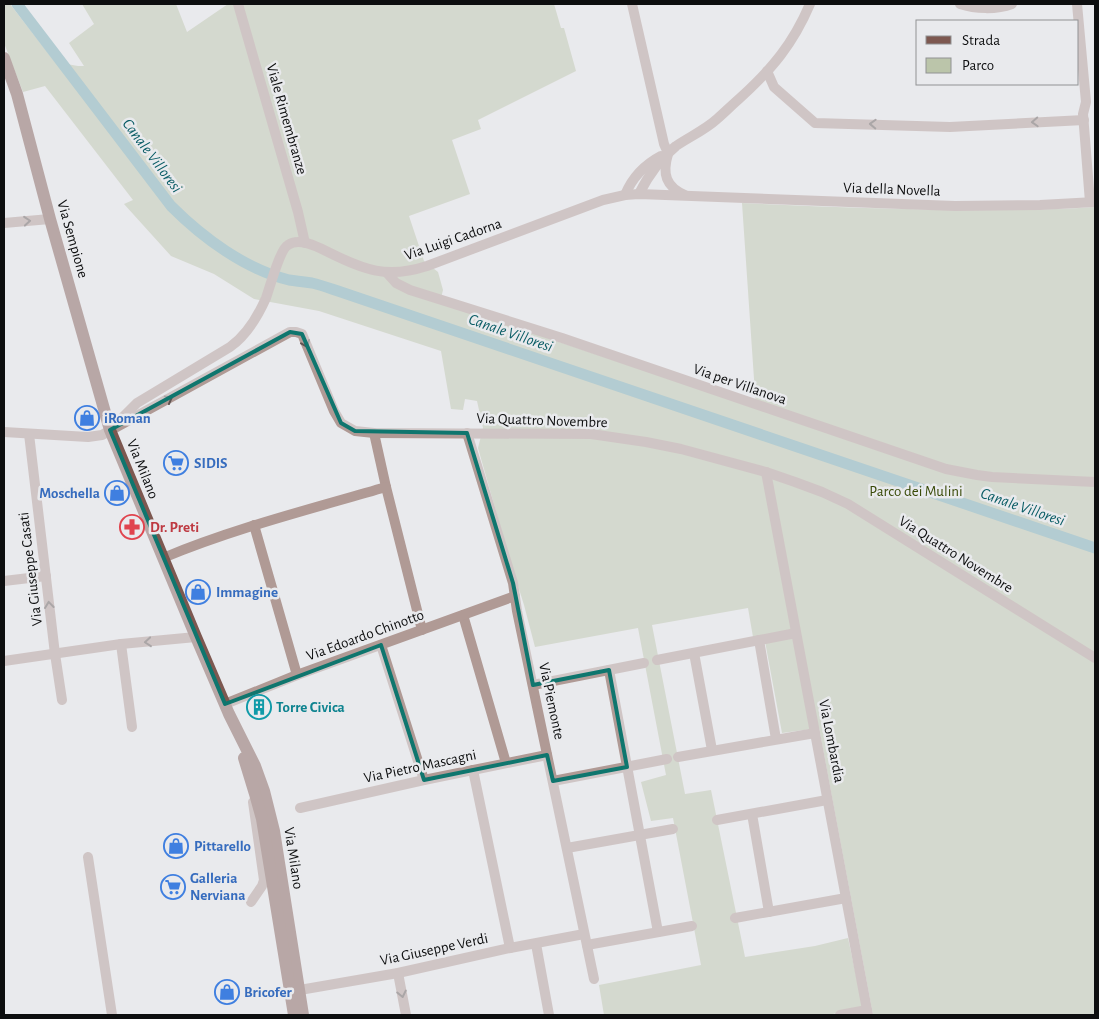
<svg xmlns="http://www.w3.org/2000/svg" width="1099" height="1019" viewBox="0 0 1099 1019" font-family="'Alegreya Sans',sans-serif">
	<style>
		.green { fill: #bbc5aa }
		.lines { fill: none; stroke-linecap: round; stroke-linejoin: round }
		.canal { stroke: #71a9b1; stroke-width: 11 }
		.minor { stroke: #b09a95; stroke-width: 10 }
		.major { stroke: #7d5850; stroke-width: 12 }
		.oneway { stroke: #5e5452 }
		.marked { fill: none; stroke: #0f766e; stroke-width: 4; stroke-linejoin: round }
		.labels { text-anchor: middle; stroke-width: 5; stroke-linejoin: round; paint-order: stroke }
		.street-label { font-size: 15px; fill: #0d0e0f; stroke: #e9eaed }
		.shop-label { font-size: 15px; font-weight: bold; fill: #366cbe; stroke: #e9eaed; text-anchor: start }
		.park-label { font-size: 15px; fill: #3a4b08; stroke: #e9eaed }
		.health-label { font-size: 15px; font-weight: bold; fill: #be3a42; stroke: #e9eaed; text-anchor: start }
		.culture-label { font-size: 15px; font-weight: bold; fill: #0d838f; stroke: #e9eaed; text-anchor: start }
		.water-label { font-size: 16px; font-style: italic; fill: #0b5d66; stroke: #e9eaed }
	</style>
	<rect width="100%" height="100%" fill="#e9eaed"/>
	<path class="green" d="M4 4H10L55 62 78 66H84L69 43 94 24 82 4H176L187 32 228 4H554L561 28H564L576 71 478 120 481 129 452 140 470 194 409 216 424 261 438 272 443 290 440 302 756 408 742 203C818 207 894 209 970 210 1012 210 1053 210 1095 207V1015H873L819 728 782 733 764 636 753 637 748 608 652 625 685 794 711 790 745 957 815 946 848 938 863 1008 828 1015H604L599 985 701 965 673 818 651 821 641 782 666 775 638 628 535 647 524 605 509 557 478 448 483 428 477 401 465 399 463 410 451 409 441 351 319 311 254 299 214 274 171 256 124 204 133 200 45 86 23 92 4 43Z"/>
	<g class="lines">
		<path class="canal" d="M17 4 171 206C203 238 245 269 289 280 296 281 304 282 312 283 321 285 329 288 338 291L1095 548"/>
		<g class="minor">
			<path d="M238 4 298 212 305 243"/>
			<path d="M632 4 664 144 668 153"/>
			<path d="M960 4C975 9 996 10 1012 4"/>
			<path d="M1077 4 1086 102 1083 114 1090 202"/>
			<path d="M767 71 774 87 815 123 950 127 1084 120"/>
			<path d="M668 154C662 174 666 187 685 195"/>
			<path d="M639 194C648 176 660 159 676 146 689 137 705 130 717 119 725 112 732 105 740 98 772 69 793 44 810 4"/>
			<path d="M625 195C632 178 644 165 661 156"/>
			<path d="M4 223 50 219"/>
			<path d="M387 273 396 283 410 290 562 338 946 469 977 475 992 477 1095 482"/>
			<path d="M116 424 137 403 230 347C247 335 258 316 266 298 270 287 280 249 288 245 299 237 318 247 328 252 364 270 387 279 427 266L603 200 625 195 639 194 955 206 1040 205 1095 202"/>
			<path d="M4 432 88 437 102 435 290 332H296L302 334 334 411 341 423 355 431 374 433 591 434 646 442 681 449 766 472 795 482 822 492 848 504 1095 658"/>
			<path d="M374 433 386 487 422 630"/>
			<path d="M467 433 513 583 517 611 594 979"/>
			<path d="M29 434 55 654 62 700"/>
			<path d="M766 472 868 1015"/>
			<path d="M254 525 297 675"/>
			<path d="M163 558C235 528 311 509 386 487"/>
			<path d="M4 581 46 576"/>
			<path d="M463 615 506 763"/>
			<path d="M759 640 776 739"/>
			<path d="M121 644 132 727"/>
			<path d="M381 645 424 780"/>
			<path d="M694 653 712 750"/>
			<path d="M657 660 796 633"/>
			<path d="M4 661 121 644 196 637"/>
			<path d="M609 670 658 932"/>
			<path d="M533 685 644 663"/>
			<path d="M225 704 297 675 515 596"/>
			<path d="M678 757 815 733"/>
			<path d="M473 770 510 948"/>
			<path d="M553 781 667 759"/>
			<path d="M300 808 424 780 547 755"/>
			<path d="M752 814 769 912"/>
			<path d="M717 820 827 800"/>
			<path d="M567 848 673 829"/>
			<path d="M88 857 112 1015"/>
			<path d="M251 902 262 886 264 880 253 802"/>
			<path d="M735 918 846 898"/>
			<path d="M536 944 549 1015"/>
			<path d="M587 945 692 926"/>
			<path d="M398 973 406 1015"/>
			<path d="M294 991 398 973 510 948 584 934"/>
			<path d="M840 1015 867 1010"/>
		</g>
		<g class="major">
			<path d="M4 58 17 94 50 219 110 430 196 637 229 714 255 766 264 791 274 831 303 1015"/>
			<path d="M244 758 255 794 262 819 294 1015"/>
		</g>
	</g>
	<defs><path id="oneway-chevron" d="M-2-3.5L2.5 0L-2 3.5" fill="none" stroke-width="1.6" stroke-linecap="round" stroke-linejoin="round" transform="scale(1.25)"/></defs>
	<g class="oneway">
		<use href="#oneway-chevron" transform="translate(1035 122) rotate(177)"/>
		<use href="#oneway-chevron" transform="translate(873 124) rotate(-178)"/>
		<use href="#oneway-chevron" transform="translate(27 221) rotate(-5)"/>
		<use href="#oneway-chevron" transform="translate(306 344) rotate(67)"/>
		<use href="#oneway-chevron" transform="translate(169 399) rotate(-29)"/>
		<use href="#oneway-chevron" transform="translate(49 605) rotate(-97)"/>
		<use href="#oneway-chevron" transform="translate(148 642) rotate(175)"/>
		<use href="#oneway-chevron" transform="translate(402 994) rotate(78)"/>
	</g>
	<path d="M0 0H1099V1019H0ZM290 332 302 334 341 423 355 431 467 433 513 583 533 685 609 670 627 767 553 781 547 755 424 780 381 645 225 704 110 430Z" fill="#e9eaed" fill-opacity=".55" fill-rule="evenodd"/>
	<path class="marked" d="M290 332 302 334 341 423 355 431 467 433 513 583 533 685 609 670 627 767 553 781 547 755 424 780 381 645 225 704 110 430Z"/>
	<defs>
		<symbol id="shop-ring" viewBox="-11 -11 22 22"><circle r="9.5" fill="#e9eaed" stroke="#3f7fe0" stroke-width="1.5"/><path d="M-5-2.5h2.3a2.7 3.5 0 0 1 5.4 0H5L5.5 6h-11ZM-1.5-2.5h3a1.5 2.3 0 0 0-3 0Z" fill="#3f7fe0"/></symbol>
		<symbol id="supermarket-ring" viewBox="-11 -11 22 22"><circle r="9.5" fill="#e9eaed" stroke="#3f7fe0" stroke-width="1.5"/><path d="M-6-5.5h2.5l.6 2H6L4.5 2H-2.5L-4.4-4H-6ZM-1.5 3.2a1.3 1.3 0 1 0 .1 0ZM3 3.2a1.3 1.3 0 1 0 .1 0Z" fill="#3f7fe0"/></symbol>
		<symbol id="pharmacy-ring" viewBox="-11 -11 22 22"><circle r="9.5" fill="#e9eaed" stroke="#e0444e" stroke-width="1.5"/><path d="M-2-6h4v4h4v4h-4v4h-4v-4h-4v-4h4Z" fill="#e0444e"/></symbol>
		<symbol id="building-ring" viewBox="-11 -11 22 22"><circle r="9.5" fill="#e9eaed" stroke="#0f9aa8" stroke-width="1.5"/><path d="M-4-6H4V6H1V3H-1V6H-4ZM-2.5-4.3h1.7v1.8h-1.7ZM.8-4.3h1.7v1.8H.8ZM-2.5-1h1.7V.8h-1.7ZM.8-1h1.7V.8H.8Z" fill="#0f9aa8"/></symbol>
	</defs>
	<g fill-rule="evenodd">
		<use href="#shop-ring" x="73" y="404" width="28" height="28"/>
		<use href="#supermarket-ring" x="162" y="449" width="28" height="28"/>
		<use href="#shop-ring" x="103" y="479" width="28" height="28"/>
		<use href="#pharmacy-ring" x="118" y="513" width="28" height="28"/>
		<use href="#shop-ring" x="184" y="578" width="28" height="28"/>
		<use href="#building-ring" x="245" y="693" width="28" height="28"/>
		<use href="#shop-ring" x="162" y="832" width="28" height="28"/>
		<use href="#supermarket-ring" x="159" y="873" width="28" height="28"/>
		<use href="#shop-ring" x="213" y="978" width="28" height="28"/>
	</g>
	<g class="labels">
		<g class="street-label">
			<text transform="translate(287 119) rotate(74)" y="5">Viale Rimembranze</text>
			<text transform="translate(892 189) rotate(2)" y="5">Via della Novella</text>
			<text transform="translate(73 239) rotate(74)" y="5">Via Sempione</text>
			<text transform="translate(453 239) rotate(-19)" y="5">Via Luigi Cadorna</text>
			<text transform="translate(740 384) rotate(19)" y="5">Via per Villanova</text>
			<text transform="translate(542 420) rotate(2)" y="5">Via Quattro Novembre</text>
			<text transform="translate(143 469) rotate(68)" y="5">Via Milano</text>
			<text transform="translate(956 554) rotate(32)" y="5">Via Quattro Novembre</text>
			<text transform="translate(30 569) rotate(-97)" y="5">Via Giuseppe Casati</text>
			<text transform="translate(365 635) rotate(-20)" y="5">Via Edoardo Chinotto</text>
			<text transform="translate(552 701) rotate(78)" y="5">Via Piemonte</text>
			<text transform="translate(832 741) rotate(79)" y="5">Via Lombardia</text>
			<text transform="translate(420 766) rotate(-12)" y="5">Via Pietro Mascagni</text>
			<text transform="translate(294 858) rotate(81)" y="5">Via Milano</text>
			<text transform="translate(434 949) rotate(-12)" y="5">Via Giuseppe Verdi</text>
		</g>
		<g class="shop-label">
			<text x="104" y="423">iRoman</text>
			<text x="194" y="468">SIDIS</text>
			<text x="100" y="498" text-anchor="end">Moschella</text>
			<text x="216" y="597">Immagine</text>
			<text x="194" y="851">Pittarello</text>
			<text x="190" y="883">Galleria<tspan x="190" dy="17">Nerviana</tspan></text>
			<text x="244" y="997">Bricofer</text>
		</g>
		<g class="park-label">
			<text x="916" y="496">Parco dei Mulini</text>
		</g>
		<g class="health-label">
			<text x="150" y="532">Dr. Preti</text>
		</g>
		<g class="culture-label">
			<text x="276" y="712">Torre Civica</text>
		</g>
		<g class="water-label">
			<text transform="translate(153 155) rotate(53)" y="6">Canale Villoresi</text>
			<text transform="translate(511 332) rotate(19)" y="6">Canale Villoresi</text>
			<text transform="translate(1023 506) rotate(19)" y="6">Canale Villoresi</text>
		</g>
	</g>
	<rect width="1099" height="1019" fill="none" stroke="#0d0e0f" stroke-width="10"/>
	<rect x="916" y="20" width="162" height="65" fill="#e9eaed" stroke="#919294"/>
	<rect x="926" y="36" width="25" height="8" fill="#7d5850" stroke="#919294"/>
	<text x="962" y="45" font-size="15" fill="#0d0e0f">Strada</text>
	<rect x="926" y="58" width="25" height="15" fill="#bbc5aa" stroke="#919294"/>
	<text x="962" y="70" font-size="15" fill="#0d0e0f">Parco</text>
</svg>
